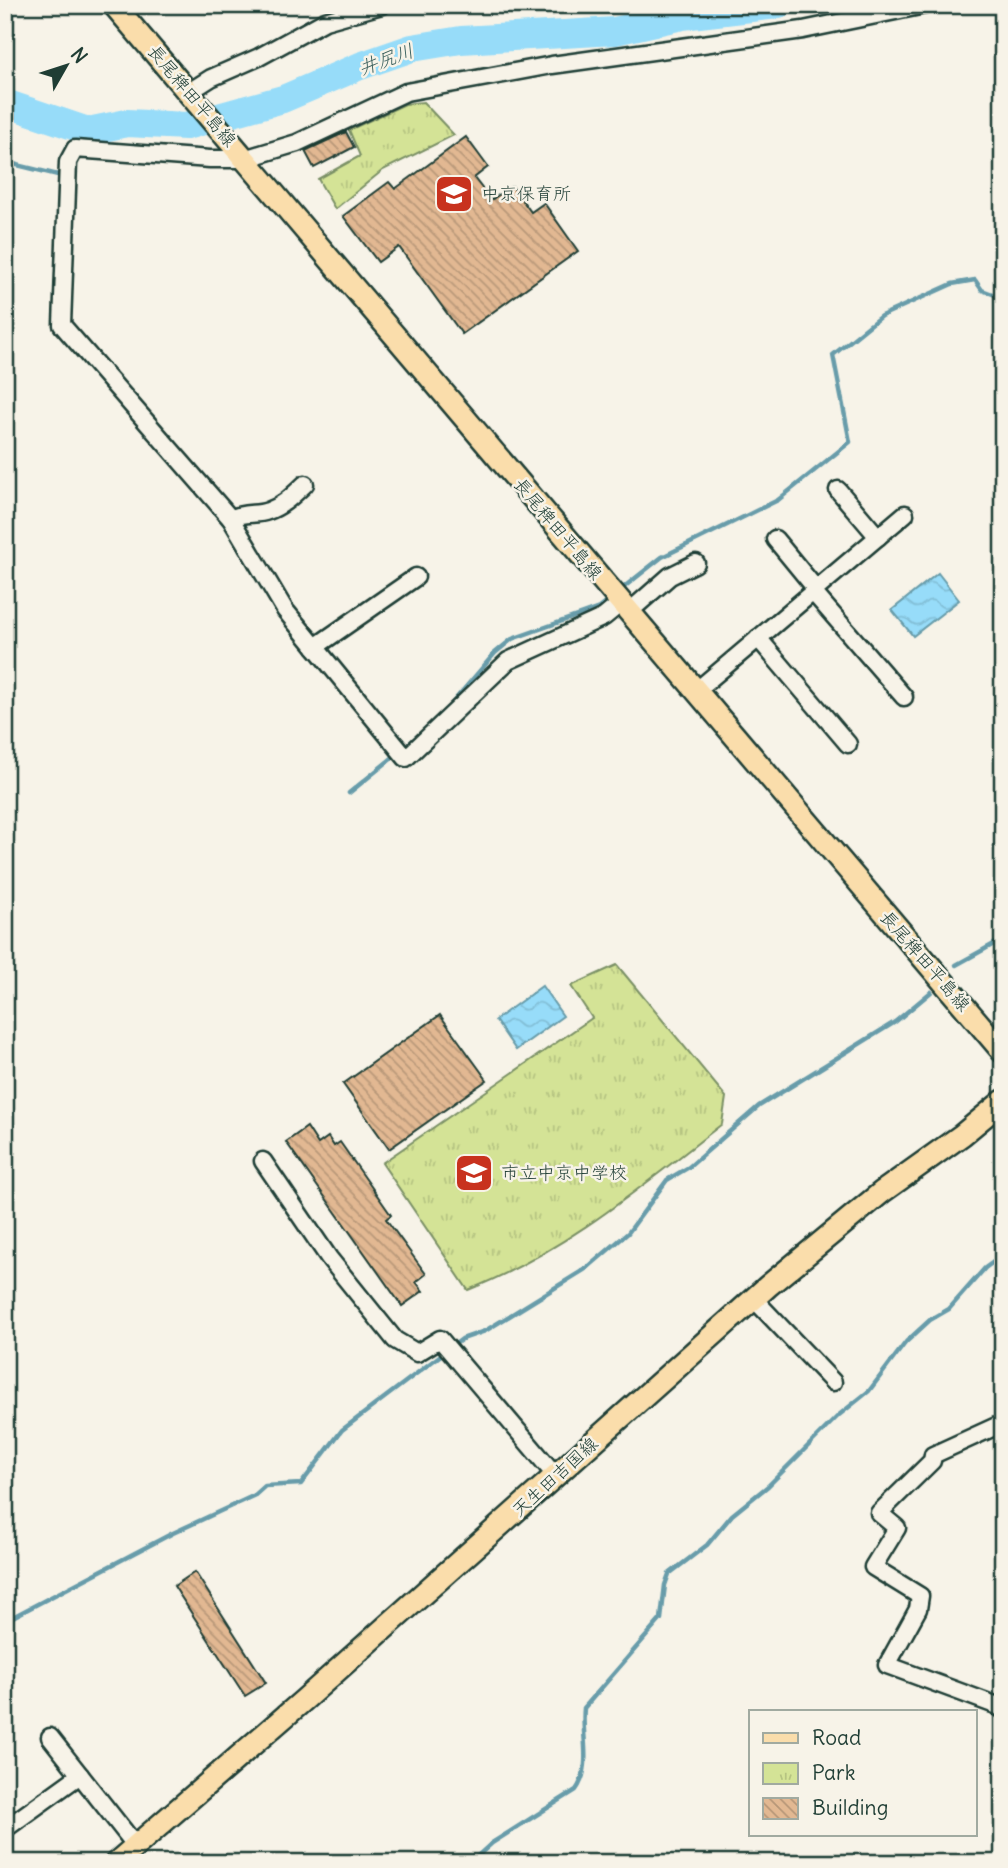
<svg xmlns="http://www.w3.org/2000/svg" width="1008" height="1868" viewBox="0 0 1008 1868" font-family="Delius,'Klee One',sans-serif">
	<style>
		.park { fill: url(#park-tufts); stroke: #7a9065; stroke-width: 2 }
		.water { fill: url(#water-waves); stroke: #679caa; stroke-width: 2 }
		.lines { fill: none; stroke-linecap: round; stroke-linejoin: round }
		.stream { stroke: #679caa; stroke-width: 4.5 }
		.river { stroke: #97dcf9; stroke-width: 28 }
		.building { fill: url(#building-back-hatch); stroke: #1f3d34; stroke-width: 2 }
		.minor-casing { stroke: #1f3d34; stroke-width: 21 }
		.major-casing { stroke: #1f3d34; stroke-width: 26 }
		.minor { stroke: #f7f3e8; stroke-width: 16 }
		.major { stroke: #faddab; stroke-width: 21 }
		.labels { text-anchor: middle; stroke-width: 5; stroke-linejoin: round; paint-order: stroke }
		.street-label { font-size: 18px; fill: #1f3d34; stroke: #f7f3e8 }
		.poi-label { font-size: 18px; fill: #1f3d34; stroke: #f7f3e8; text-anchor: start }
		.water-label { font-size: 19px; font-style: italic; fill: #375d5b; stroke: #f7f3e8 }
	</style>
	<defs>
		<pattern id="park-tufts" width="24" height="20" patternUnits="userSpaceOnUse" patternTransform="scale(1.75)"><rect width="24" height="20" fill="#d4e396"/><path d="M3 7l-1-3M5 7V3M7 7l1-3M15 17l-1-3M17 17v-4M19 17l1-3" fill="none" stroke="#b6c482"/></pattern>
		<pattern id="water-waves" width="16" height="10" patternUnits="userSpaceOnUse" patternTransform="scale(1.75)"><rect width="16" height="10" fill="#97dcf9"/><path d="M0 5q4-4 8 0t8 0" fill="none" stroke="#82bed6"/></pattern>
		<pattern id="building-back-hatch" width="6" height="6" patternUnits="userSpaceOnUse" patternTransform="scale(1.75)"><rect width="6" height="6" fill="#e2b892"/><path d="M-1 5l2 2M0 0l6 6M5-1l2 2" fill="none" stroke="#b79778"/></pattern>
	</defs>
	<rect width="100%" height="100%" fill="#f7f3e8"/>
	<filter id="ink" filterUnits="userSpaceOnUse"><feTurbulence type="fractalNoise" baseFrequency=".0143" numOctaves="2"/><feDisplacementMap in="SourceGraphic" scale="14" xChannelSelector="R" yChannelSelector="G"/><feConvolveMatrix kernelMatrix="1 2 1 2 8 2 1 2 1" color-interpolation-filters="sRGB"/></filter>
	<g filter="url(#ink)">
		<g class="park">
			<path d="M423 102 454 135 383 170 335 209 318 179 360 156 349 130 405 104Z"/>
			<path d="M617 965 726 1097 722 1124C642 1186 563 1253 468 1290L382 1163 592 1018 571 986Z"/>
		</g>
		<g class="water">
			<path d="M938 573 959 600 913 636 892 610Z"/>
			<path d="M542 986 563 1016 516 1050 495 1020Z"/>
		</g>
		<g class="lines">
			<g class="stream">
				<path d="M78 144 88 131"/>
				<path d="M5 162 58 175 62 169"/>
				<path d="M619 591 662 557 778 500 850 442 833 355 881 316 952 284 975 280 982 290 1003 298"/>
				<path d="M448 708 495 653 512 639 599 608 610 599"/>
				<path d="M404 748 418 736"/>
				<path d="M349 793 397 754"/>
				<path d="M956 965 1003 939"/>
				<path d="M5 1621 173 1533 255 1495 265 1486 301 1484 342 1430 462 1339 485 1331 587 1268 628 1233 667 1180 689 1167 759 1106 895 1022 931 992"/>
				<path d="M470 1863 492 1843 576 1790C593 1766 581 1736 584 1708L661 1619 665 1585 669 1574 707 1545 732 1515 768 1486 839 1415 869 1391 906 1342 930 1320 949 1309 985 1268 1003 1255"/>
			</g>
			<path class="river" d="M5 103 88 131 127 123 186 126 283 99 360 66 412 48 461 40 615 31 682 16 778 5"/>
		</g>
		<g class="building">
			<path d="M346 132 354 147 314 168 305 151Z"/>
			<path d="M466 137 488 167 474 178 491 200 512 186 531 212 544 203 578 251 462 334 399 247 378 262 343 216 389 182 395 189Z"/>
			<path d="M440 1015 487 1080 389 1149 343 1084Z"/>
			<path d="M307 1127 318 1144 328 1137 334 1146 340 1142 391 1215 386 1219 426 1274 416 1282 423 1291 402 1306 286 1142Z"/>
			<path d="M195 1572 266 1683 245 1696 174 1586Z"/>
		</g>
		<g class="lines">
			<defs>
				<g id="minor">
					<path d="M529 5H551"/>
					<path d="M189 92 211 78 259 57 325 21 382 5"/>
					<path d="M838 490 878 537"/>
					<path d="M231 519C245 511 255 516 268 511 283 506 294 494 305 484"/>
					<path d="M775 539 816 589"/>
					<path d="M813 592 904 697"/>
					<path d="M621 603 604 617 508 661 406 758 285 610 231 519 62 325 68 162 75 149 210 159H244L297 143 406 92 552 65 803 30 925 5"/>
					<path d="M629 612 670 576 696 563"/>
					<path d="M758 638 848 744"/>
					<path d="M315 647 416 577"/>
					<path d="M696 691 905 514"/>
					<path d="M263 1161 329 1258 395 1340 417 1353 440 1339 556 1476"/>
					<path d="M754 1299 833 1382"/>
					<path d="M1003 1423 933 1455 932 1461 879 1513 897 1528 873 1567 920 1596 918 1609 887 1665 998 1706 1003 1710"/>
					<path d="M50 1737 136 1846"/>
					<path d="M5 1829 80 1775"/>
				</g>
				<g id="major">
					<path d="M114 5 1003 1052"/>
					<path d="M116 1863 304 1700 768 1286 882 1192 962 1135 1003 1101"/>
				</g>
			</defs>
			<use href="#minor" class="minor-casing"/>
			<use href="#major" class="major-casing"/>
			<use href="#minor" class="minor"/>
			<use href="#major" class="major"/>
		</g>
	</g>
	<defs>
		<symbol id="school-square" viewBox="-11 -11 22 22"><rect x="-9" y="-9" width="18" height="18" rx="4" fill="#c8321e" stroke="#f7f3e8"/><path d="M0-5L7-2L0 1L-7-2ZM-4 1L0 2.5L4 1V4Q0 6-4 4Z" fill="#fff"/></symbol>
	</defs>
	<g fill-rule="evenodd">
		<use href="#school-square" x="432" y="172" width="44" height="44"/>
		<use href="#school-square" x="452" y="1151" width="44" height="44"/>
	</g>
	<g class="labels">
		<g class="street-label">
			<text transform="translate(192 96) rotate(50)" y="6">長尾稗田平島線</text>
			<text transform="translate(558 529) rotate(50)" y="6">長尾稗田平島線</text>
			<text transform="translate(925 961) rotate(49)" y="6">長尾稗田平島線</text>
			<text transform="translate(555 1477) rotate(-42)" y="6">天生田吉国線</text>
		</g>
		<g class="poi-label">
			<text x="481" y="200">中京保育所</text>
			<text x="501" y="1179">市立中京中学校</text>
		</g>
		<g class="water-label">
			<text transform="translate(386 59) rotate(-20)" y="7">井尻川</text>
		</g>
	</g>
	<rect width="1008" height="1868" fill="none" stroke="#f7f3e8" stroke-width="28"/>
	<rect x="14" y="14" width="980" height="1840" fill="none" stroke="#1f3d34" stroke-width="2.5" filter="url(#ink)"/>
	<rect x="749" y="1710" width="228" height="126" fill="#f7f3e8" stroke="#a1aaa0" stroke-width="2"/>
	<rect x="763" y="1733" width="35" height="10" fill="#faddab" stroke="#a1aaa0" stroke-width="2"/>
	<text x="812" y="1745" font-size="21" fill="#1f3d34">Road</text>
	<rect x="763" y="1763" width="35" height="21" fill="url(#park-tufts)" stroke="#a1aaa0" stroke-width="2"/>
	<text x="812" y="1780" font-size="21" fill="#1f3d34">Park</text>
	<rect x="763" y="1798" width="35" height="21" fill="url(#building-back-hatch)" stroke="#a1aaa0" stroke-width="2"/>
	<text x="812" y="1815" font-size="21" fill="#1f3d34">Building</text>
	<g transform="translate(66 66) rotate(51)" stroke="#f7f3e8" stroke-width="5" paint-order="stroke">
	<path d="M0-5L12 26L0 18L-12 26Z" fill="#1f3d34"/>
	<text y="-10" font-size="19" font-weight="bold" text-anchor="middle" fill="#1f3d34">N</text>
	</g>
</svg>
